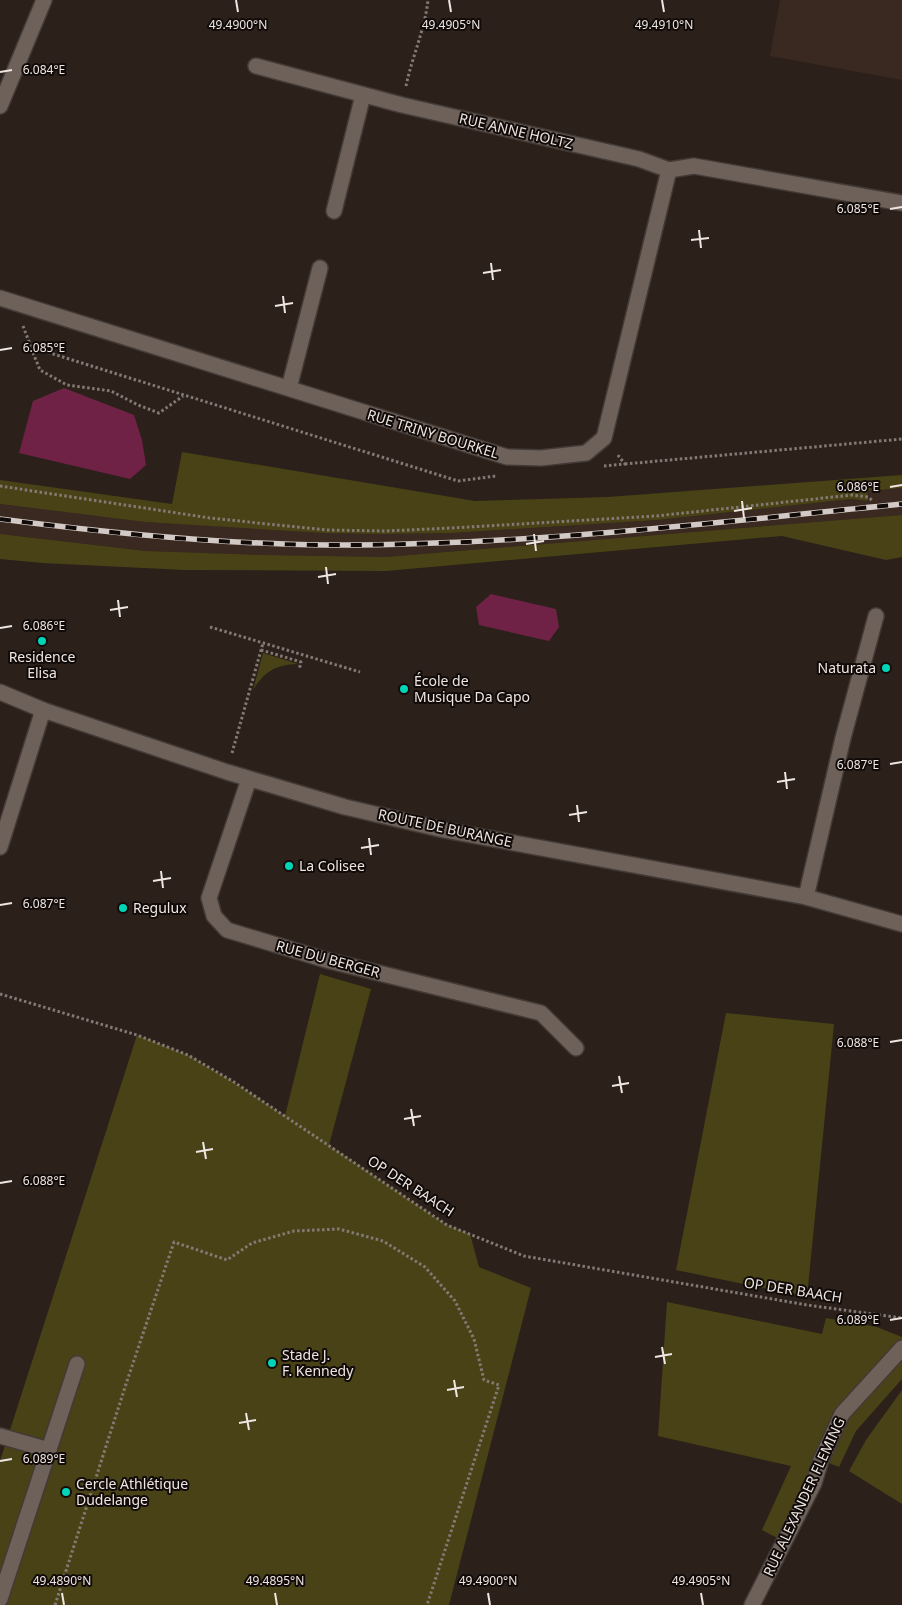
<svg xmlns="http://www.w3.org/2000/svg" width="902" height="1605" viewBox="0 0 902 1605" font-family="'Noto Sans',sans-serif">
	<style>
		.built { fill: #3a2921 }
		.green { fill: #494216 }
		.water { fill: #702246 }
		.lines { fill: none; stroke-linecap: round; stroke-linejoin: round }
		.minor-casing { stroke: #433a36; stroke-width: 18 }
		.path { stroke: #837a75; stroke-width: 3; stroke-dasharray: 2.5 2.5; stroke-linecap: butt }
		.minor { stroke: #6e615a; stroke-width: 15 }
		.rail-casing { stroke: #d3cac6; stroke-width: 5.5 }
		.rail { stroke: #100b09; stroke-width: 4; stroke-dasharray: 11; stroke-linecap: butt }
		.ticks { fill: none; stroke: #eee6e2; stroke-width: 2 }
		.poi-dot { fill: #00d5b7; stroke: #100b09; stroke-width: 2 }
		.labels { text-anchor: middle; stroke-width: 4; stroke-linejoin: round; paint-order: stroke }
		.street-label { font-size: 14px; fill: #eee6e2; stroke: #100b09 }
		.poi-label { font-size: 14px; fill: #eee6e2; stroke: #100b09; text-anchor: start }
		.ticks-label { font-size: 12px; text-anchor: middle; fill: #eee6e2; stroke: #100b09; stroke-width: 4; stroke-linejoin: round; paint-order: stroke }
	</style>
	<rect width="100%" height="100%" fill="#2b201a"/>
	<g class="built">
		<path d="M780 0H902V80L770 56Z"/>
		<path d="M902 488V515L385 557 265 555 146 551 0 534V504L145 522 385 534 452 533 657 520 851 499 867 501V491Z"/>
	</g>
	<g class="green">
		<path d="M182 452 475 501 608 497 902 475V488L867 491 868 501 851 499 657 520 452 533 385 534 325 533 145 522 0 504V480L172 504Z"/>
		<path d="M902 515V557L886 560 782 536 386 571 185 570 42 563 0 559V534L146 551 265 555 385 557Z"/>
		<path d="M263 653 298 664C275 665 265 671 253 690Z"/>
		<path d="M320 974 371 989 329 1145 447 1225 470 1234 479 1267 531 1288 449 1605H0V1461L137 1035 188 1055 234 1082 285 1116Z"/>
		<path d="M726 1013 834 1024 807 1297 676 1270Z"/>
		<path d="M667 1302 822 1334 826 1318 877 1327 902 1337V1379L856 1431 839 1467 821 1460 785 1542 762 1530 791 1466 658 1436Z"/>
		<path d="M902 1390V1504L849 1471 866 1440Z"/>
	</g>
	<g class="water">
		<path d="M64 388 134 415 142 440 146 465 130 479 19 453 33 401Z"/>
		<path d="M491 594 556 609 559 627 549 641 479 625 476 607Z"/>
	</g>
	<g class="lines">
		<defs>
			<g id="minor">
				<path d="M256 66 402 105 639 159 669 170"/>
				<path d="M0 106 44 0"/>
				<path d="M334 211 363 95"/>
				<path d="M0 298 507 457 541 458 586 453 604 438 669 170 694 166 902 203"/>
				<path d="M289 388 320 268"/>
				<path d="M0 692 43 710 227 772 345 807 444 830 806 897 902 924"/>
				<path d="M249 779 209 898 214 916 227 930 326 960 541 1013 576 1048"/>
				<path d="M0 847 43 710"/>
				<path d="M806 897 843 738 876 616"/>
				<path d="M0 1436 49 1450"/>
				<path d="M0 1599 77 1364"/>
				<path d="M752 1605 814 1483 821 1460 842 1414 902 1348"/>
			</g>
		</defs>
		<use href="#minor" class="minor-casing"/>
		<g class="path">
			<path d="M406 86C412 57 425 29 428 0"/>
			<path d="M23 326 31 347 458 481 496 476"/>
			<path d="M31 348 40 370 67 385 111 391 138 405 159 413 183 396"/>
			<path d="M625 464 902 439"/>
			<path d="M604 466 625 464 617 454"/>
			<path d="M0 486 210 518 326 530 385 531 452 528 656 516 852 495 868 497 873 501"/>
			<path d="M210 627 360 672"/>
			<path d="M261 650 301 662 299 670"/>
			<path d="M232 753 263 643"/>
			<path d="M0 994 137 1035 188 1055 234 1082 447 1225 524 1256 807 1305 902 1318"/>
			<path d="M55 1605 127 1381 174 1242 227 1260 252 1243 294 1231 339 1229 383 1241 425 1267 455 1301 474 1339 484 1380 499 1385 427 1605"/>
		</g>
		<use href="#minor" class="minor"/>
		<defs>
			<path id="rail" d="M0 519C108 533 217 544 326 545 519 546 711 523 902 504"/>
		</defs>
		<use href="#rail" class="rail-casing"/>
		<use href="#rail" class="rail"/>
	</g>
	<path class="ticks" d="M236 0 238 12M449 0 451 12M662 0 664 12M0 72 12 70M890 209 902 207M699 230 701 248M691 240 709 238M491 263 493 280M483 273 501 270M283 296 285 313M275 306 293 303M0 350 12 348M890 487 902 485M742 501 744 518M734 511 752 508M534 534 536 551M526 544 544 541M326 567 328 584M318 577 336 574M118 600 120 617M110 610 128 607M0 628 12 626M890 764 902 762M785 772 787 789M777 782 795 779M577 805 579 822M569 815 587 812M369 838 371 855M361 848 379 845M161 871 163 888M153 881 171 878M0 905 12 903M890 1042 902 1040M619 1076 622 1093M612 1086 629 1083M411 1109 414 1126M404 1119 421 1116M203 1142 206 1159M196 1152 213 1149M0 1183 12 1181M890 1320 902 1318M662 1347 665 1364M655 1357 672 1354M454 1380 457 1397M447 1390 464 1387M246 1413 249 1430M239 1423 256 1420M0 1461 12 1459M62 1593 64 1605M275 1593 277 1605M488 1593 490 1605M701 1593 703 1605"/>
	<g class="poi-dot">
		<circle cx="42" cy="641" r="5"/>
		<circle cx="886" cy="668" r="5"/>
		<circle cx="404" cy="689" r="5"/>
		<circle cx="289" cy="866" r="5"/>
		<circle cx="123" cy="908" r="5"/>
		<circle cx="272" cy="1363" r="5"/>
		<circle cx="66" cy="1492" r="5"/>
	</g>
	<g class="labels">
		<g class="street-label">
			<text transform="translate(516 131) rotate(13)" y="5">RUE ANNE HOLTZ</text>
			<text transform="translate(433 434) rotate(17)" y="5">RUE TRINY BOURKEL</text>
			<text transform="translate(445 828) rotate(12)" y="5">ROUTE DE BURANGE</text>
			<text transform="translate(328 959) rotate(15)" y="5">RUE DU BERGER</text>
			<text transform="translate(411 1186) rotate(33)" y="5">OP DER BAACH</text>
			<text transform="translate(793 1290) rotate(9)" y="5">OP DER BAACH</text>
			<text transform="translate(804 1497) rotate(-65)" y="5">RUE ALEXANDER FLEMING</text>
		</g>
		<g class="poi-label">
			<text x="42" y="662" text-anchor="middle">Residence<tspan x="42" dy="16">Elisa</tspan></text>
			<text x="876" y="673" text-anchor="end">Naturata</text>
			<text x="414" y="686">École de<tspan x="414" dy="16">Musique Da Capo</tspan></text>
			<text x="299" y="871">La Colisee</text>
			<text x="133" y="913">Regulux</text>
			<text x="282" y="1360">Stade J.<tspan x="282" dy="16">F. Kennedy</tspan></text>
			<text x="76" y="1489">Cercle Athlétique<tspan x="76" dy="16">Dudelange</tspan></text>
		</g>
	</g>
	<g class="ticks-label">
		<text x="664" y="29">49.4910°N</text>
		<text x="238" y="29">49.4900°N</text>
		<text x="451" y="29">49.4905°N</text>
		<text x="44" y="74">6.084°E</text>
		<text x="858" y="213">6.085°E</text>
		<text x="44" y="352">6.085°E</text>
		<text x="858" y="491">6.086°E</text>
		<text x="44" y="630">6.086°E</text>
		<text x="858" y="769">6.087°E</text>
		<text x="44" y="908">6.087°E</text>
		<text x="858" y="1047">6.088°E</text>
		<text x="44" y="1185">6.088°E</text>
		<text x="858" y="1324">6.089°E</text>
		<text x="44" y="1463">6.089°E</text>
		<text x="62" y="1585">49.4890°N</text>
		<text x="275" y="1585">49.4895°N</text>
		<text x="488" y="1585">49.4900°N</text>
		<text x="701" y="1585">49.4905°N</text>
	</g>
</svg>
